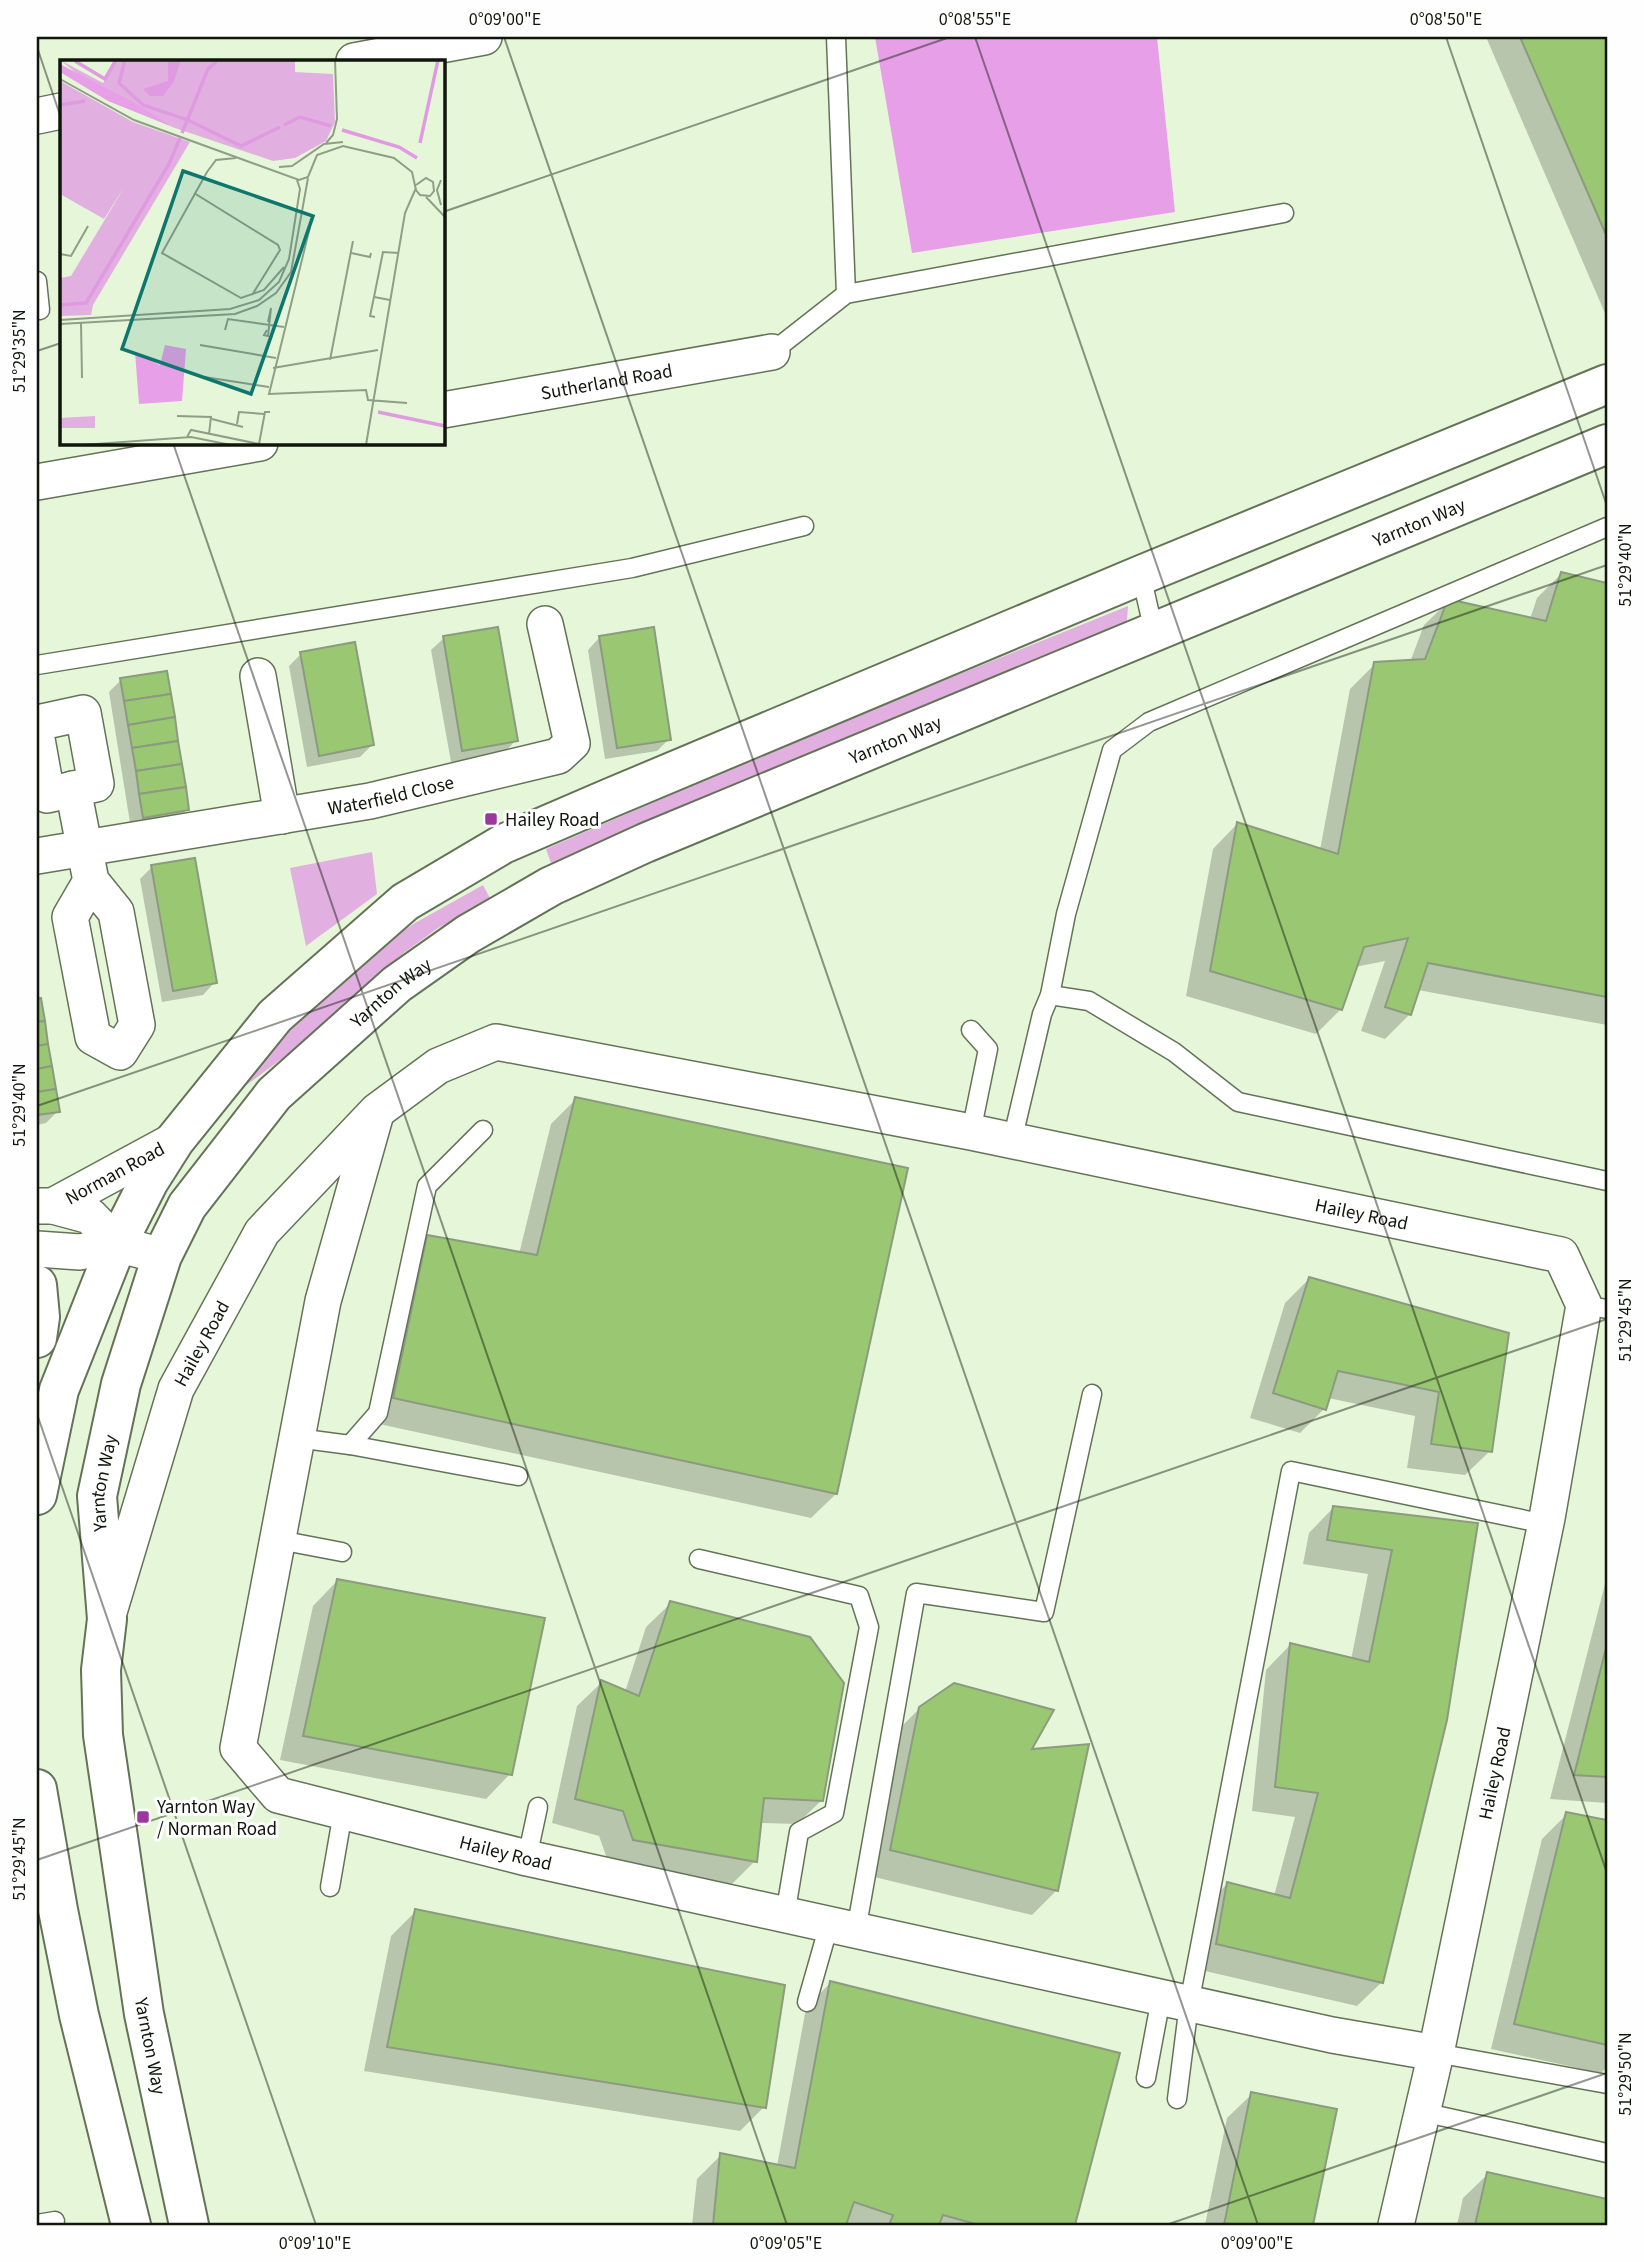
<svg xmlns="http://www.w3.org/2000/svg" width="1644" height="2262" viewBox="0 0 1644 2262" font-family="'Source Sans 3',sans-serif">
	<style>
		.green { fill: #e1b0e0 }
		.forest { fill: #e7a0e7 }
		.shadow { fill: #0003 }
		.building { fill: #9ac772; stroke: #8c9b80; stroke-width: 2 }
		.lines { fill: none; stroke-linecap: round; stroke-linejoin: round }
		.service-casing { stroke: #647358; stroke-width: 21 }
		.minor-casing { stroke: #647358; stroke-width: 38 }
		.tertiary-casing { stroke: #647358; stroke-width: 42 }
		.service { stroke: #fff; stroke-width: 18 }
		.minor { stroke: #fff; stroke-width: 35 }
		.tertiary { stroke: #fff; stroke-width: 38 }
		.ticks { fill: none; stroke: #10160b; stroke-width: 2; stroke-opacity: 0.45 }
		.poi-dot { fill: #9b389e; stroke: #fefefe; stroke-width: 2.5 }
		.labels { text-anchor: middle; stroke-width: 6; stroke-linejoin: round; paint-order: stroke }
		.street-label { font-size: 19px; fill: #10160b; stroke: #fefefe }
		.poi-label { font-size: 19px; fill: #10160b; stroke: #fefefe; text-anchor: start }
		.inset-river { fill: none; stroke: #e09ae1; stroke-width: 3.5 }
		.inset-road { fill: none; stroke: #909d87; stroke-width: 2 }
		.view { fill: #0f766e; fill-opacity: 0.15; stroke: #0f766e; stroke-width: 3.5 }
		.inset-edge { fill: none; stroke: #10160b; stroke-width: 3.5 }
		.neatline { fill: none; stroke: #10160b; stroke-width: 2.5 }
		.ticks-label { font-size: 18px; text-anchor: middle; fill: #10160b }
	</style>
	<rect width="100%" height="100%" fill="#e6f7d9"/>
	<g class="green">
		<path d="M1128 606 1127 620 1115 632 552 866 546 849 804 737Z"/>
		<path d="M372 852 377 894 306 946 290 868Z"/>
		<path d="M483 885 492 902 438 928 405 952 307 1040 221 1104 272 1044 358 961 415 923Z"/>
	</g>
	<path class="forest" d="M875 37H1157L1175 212 912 253Z"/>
	<g class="shadow">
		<path d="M1486 37H1607V318Z"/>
		<path d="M1561 574 1607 585V1025L1418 990 1410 1014 1385 1039 1361 1031 1385 961 1355 967 1341 1009 1316 1034 1186 996 1213 849 1237 824 1320 850 1350 689 1375 664 1410 662 1424 625 1449 601 1530 619 1537 598Z"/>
		<path d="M600 637 669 739 657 751 605 759 588 650Z"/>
		<path d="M444 638 516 740 504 753 451 762 431 650Z"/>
		<path d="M301 654 372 745 360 757 307 767 289 666Z"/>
		<path d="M121 680 187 809 175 822 131 829 109 692Z"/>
		<path d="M152 867 215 982 203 995 162 1002 140 879Z"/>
		<path d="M37 982 58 1111 46 1123 37 1125Z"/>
		<path d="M576 1099 836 1494 811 1518 370 1422 403 1261 428 1237 519 1254 551 1124Z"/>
		<path d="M1309 1279 1507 1334 1490 1451 1465 1475 1407 1468 1415 1416 1328 1398 1324 1409 1300 1433 1250 1418 1285 1303Z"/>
		<path d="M1333 1508 1476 1525 1382 1982 1357 2006 1192 1968 1203 1909 1227 1884 1274 1896 1295 1817 1252 1811 1266 1670 1290 1645 1351 1660 1368 1574 1303 1564 1309 1533Z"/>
		<path d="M1607 1576V1803L1550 1799Z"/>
		<path d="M337 1581 510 1774 486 1799 280 1760 313 1606Z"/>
		<path d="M671 1603 822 1800 797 1824 760 1823 755 1861 731 1885 609 1864 599 1836 552 1823 577 1706 602 1682 625 1692 646 1627Z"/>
		<path d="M920 1708 1029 1751 1056 1891 1032 1915 866 1875 895 1733Z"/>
		<path d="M1567 1814 1607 1822V2067L1601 2073 1491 2049 1542 1839Z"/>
		<path d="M416 1911 764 2107 740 2131 364 2071 391 1936Z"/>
		<path d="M830 1983 1117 2054 1073 2225H692L697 2179 721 2155 777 2166 806 2008Z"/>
		<path d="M1252 2094 1335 2110 1311 2225H1205L1227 2118Z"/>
		<path d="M1488 2174 1607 2201V2225H1457L1463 2198Z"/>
	</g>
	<g class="building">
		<path d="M1520 37H1607V237Z"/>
		<path d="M1561 572 1607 583V997L1428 963 1411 1015 1385 1007 1408 938 1364 947 1342 1010 1210 971 1237 822 1338 854 1374 662 1425 659 1448 599 1546 621Z"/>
		<path d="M498 627 518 741 462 751 443 636Z"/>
		<path d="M654 627 671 740 617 748 599 636Z"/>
		<path d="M355 642 374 745 319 756 300 652Z"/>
		<path d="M167 671 171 694 124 701 120 678Z"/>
		<path d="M171 694 175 717 128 725 124 701Z"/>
		<path d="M175 717 178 741 132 748 128 725Z"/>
		<path d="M178 741 182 764 136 771 132 748Z"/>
		<path d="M182 764 186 787 139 794 136 771Z"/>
		<path d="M186 787 189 810 143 818 139 794Z"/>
		<path d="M195 858 217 983 173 991 151 865Z"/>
		<path d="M41 998 45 1021 37 1022V999Z"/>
		<path d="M45 1021 48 1044 37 1046V1022Z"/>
		<path d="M48 1044 52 1066 37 1069V1046Z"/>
		<path d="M52 1066 56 1089 37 1092V1069Z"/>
		<path d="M56 1089 60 1112 37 1115V1092Z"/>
		<path d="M575 1097 908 1168 837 1494 393 1398 427 1235 537 1255Z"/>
		<path d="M1309 1277 1509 1333 1492 1452 1431 1444 1439 1392 1338 1371 1326 1410 1273 1393Z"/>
		<path d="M1333 1506 1478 1523 1447 1720 1383 1983 1216 1944 1227 1882 1290 1898 1318 1793 1275 1787 1290 1643 1369 1662 1392 1550 1327 1540Z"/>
		<path d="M337 1579 545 1618 512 1775 303 1736Z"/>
		<path d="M670 1601 810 1637 844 1683 823 1801 764 1798 757 1862 633 1840 623 1811 575 1799 601 1680 639 1696Z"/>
		<path d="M1607 1644V1777L1574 1775Z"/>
		<path d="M954 1683 1054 1710 1032 1749 1089 1744 1058 1891 890 1850 919 1707Z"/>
		<path d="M1566 1812 1607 1820V2045L1514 2024Z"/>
		<path d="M415 1909 785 1985 766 2108 387 2047Z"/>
		<path d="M830 1981 1120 2053 1075 2225H979L943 2215 939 2225H889L893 2215 854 2202 846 2225H713L720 2153 795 2168Z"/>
		<path d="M1251 2092 1337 2109 1313 2225H1224Z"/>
		<path d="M1487 2172 1607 2199V2225H1475Z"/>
	</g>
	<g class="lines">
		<defs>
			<g id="service">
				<path d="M836 37 846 294"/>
				<path d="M37 281 40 310"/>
				<path d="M772 352 846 294 1284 213"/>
				<path d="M1141 575 1154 632"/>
				<path d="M37 665 632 568 804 526"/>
				<path d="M1050 995 1089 1001 1174 1052 1238 1102 1607 1181"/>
				<path d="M971 1030 988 1049 971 1132"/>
				<path d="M1012 1141 1042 1014 1050 995 1066 914 1112 750 1149 722 1607 527"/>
				<path d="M1584 1305 1607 1309"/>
				<path d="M297 1438 350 1445 378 1413 427 1186 483 1130"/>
				<path d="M350 1445 518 1476"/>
				<path d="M279 1540 342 1552"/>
				<path d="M699 1559 859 1596 869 1627 834 1813 799 1832 785 1915"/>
				<path d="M527 1858 538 1807"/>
				<path d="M330 1887 343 1812"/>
				<path d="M856 1931 916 1593 1044 1612 1092 1394"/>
				<path d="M807 2002 829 1925"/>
				<path d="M1436 2053 1607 2084"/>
				<path d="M1146 2078 1161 1998"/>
				<path d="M1177 2099 1189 2004 1291 1471 1545 1524"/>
				<path d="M1422 2112 1607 2153"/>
				<path d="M37 2224 55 2221"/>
			</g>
			<g id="minor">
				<path d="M354 61 484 37"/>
				<path d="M37 116 61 111"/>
				<path id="s1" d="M443 410 772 352"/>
				<path d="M37 482 260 443"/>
				<path d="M258 676 282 816"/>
				<path d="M37 723 83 713 96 784 47 795 37 739"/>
				<path d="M73 789 91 881 70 917 93 1037 120 1052 137 1025 116 912 91 881"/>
				<path id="s2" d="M37 856 370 801 558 756 572 743 545 624"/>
				<path id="s3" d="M375 1117 323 1301 238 1748 278 1795 527 1858 1332 2035 1436 2053"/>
				<path id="s4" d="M37 1206H53L175 1140"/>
				<path d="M53 1206 90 1216 117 1244"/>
				<path d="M37 1249 80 1252 117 1244 162 1256"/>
				<path id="s5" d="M109 1612 176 1389 262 1232 377 1111 438 1066 496 1042 971 1132 1561 1255 1584 1305 1547 1518 1436 2053 1396 2225"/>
			</g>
			<g id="tertiary">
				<path d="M37 1285 40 1317 37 1338"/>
				<path d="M37 1495 59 1390 117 1244 149 1181 175 1140 275 1016 405 902 503 844 610 798 1141 575 1607 384"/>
				<path d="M37 1789 58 1910 79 2015 131 2225"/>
				<path id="s6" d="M189 2225 144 2014 103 1735 101 1670 107 1619 97 1496 121 1384 162 1256 187 1206 274 1094 397 984 468 934 551 886 645 843 1607 444"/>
			</g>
		</defs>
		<use href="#service" class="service-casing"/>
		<use href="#minor" class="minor-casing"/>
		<use href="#tertiary" class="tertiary-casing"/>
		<use href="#service" class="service"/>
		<use href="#minor" class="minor"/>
		<use href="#tertiary" class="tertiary"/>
	</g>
	<path class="ticks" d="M504 37 1258 2225M975 37 1607 1873M1446 37 1607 506M37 47 61 118M443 212 950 37M37 351 61 343M173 443 787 2225M37 1106 1607 565M37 1414 316 2225M37 1860 1607 1319M1166 2225 1607 2073"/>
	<g class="poi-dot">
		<rect x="484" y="812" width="14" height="14" rx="3.5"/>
		<rect x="136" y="1810" width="14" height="14" rx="3.5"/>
	</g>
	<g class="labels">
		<g class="street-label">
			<text dy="7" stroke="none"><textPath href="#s1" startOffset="166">Sutherland Road</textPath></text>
			<text dy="7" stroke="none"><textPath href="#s6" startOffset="2473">Yarnton Way</textPath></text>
			<text dy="7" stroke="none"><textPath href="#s6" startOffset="1906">Yarnton Way</textPath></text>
			<text dy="7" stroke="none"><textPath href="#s2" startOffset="359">Waterfield Close</textPath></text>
			<text dy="7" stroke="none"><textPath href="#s6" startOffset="1339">Yarnton Way</textPath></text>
			<text dy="7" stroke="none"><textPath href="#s4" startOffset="86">Norman Road</textPath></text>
			<text dy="7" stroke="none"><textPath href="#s5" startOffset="1600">Hailey Road</textPath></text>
			<text dy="7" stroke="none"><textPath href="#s5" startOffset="285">Hailey Road</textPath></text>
			<text dy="7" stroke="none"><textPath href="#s6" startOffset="751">Yarnton Way</textPath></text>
			<text transform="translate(1494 1773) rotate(-78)" y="7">Hailey Road</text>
			<text dy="7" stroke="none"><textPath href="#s3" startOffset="943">Hailey Road</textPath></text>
			<text transform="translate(151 2046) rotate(79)" y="7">Yarnton Way</text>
		</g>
		<g class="poi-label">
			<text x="505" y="826">Hailey Road</text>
			<text x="157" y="1813">Yarnton Way<tspan x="157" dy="22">/ Norman Road</tspan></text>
		</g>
	</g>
	<g transform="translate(60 60)">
		<rect width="385" height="385" fill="#e6f7d9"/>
		<path d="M0 0 43 23 58 0H235V12L273 14 275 62 266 81 235 98 213 101 115 68 19 15ZM0 21 73 62 130 82 33 245 31 255 0 256V218L11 216 65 126 44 159 0 134ZM35 356V368H0V358Z" fill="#e1b0e0"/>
		<path d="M0 4 73 42 115 68 48 41 0 12ZM105 285 126 289 122 341 79 344 75 292 100 305Z" fill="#e7a0e7"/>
		<path d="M108 0H121L114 21 103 36H90L83 29 108 21Z" fill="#e09ae1"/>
		<path class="inset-river" d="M65 0 59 23 83 45 128 60 181 86 220 67M15 1 45 19 56 0M0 45 25 41M224 65 240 57 271 66M282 70 339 87 357 98M122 73 148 9 158 0M360 83 378 0M0 245 26 243 109 104 120 78M318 352 385 366"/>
		<path class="inset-road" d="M0 19 74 60 239 120 248 117 257 95 283 86 334 98 352 112 356 130 360 135 370 136 374 131 373 122 366 118 356 125M266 83 273 75 277 59 275 0M219 107 232 106 264 84 283 82M147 112 102 193 181 238 204 230 224 207M147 112 156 100 176 98M381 120 377 130 381 145M134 133 218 185 220 190 192 235M366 137 385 157M250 167 209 334 306 330 308 340 347 343M291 193 310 197 311 193M0 194 11 196 28 166M314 237 310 256 315 257M330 240 314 237 323 192 339 193M0 260 170 249 199 240 219 222 229 199 240 129 237 120M21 263 22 318M0 264 175 254 197 246 216 233 231 212 248 118M165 270 168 259 224 267M207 270 204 275 208 276 211 248 208 262M140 285 216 298M270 300 293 181M213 308 318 290M138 316 209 327M117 356 151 357 149 374M152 359 183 367M177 364 179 352 205 354M127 377 131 370 199 384M199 384 205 352H210M22 385 131 377 171 385M306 385 345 153 356 128"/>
		<path class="view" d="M123 111 253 156 191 334 62 289Z"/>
		<rect width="385" height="385" class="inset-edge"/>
	</g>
	<rect width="1644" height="2262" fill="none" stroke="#fefefe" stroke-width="77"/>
	<rect x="38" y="38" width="1568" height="2186" class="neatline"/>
	<g class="ticks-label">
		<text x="505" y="25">0°09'00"E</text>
		<text x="975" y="25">0°08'55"E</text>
		<text x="1446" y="25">0°08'50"E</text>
		<text transform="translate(19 351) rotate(-90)" y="6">51°29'35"N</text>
		<text transform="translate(1625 565) rotate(-90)" y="6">51°29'40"N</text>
		<text transform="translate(19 1105) rotate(-90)" y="6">51°29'40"N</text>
		<text transform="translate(1625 1320) rotate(-90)" y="6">51°29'45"N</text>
		<text transform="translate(19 1859) rotate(-90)" y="6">51°29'45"N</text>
		<text transform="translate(1625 2074) rotate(-90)" y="6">51°29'50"N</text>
		<text x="315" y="2249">0°09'10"E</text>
		<text x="786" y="2249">0°09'05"E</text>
		<text x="1257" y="2249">0°09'00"E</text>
	</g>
</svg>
